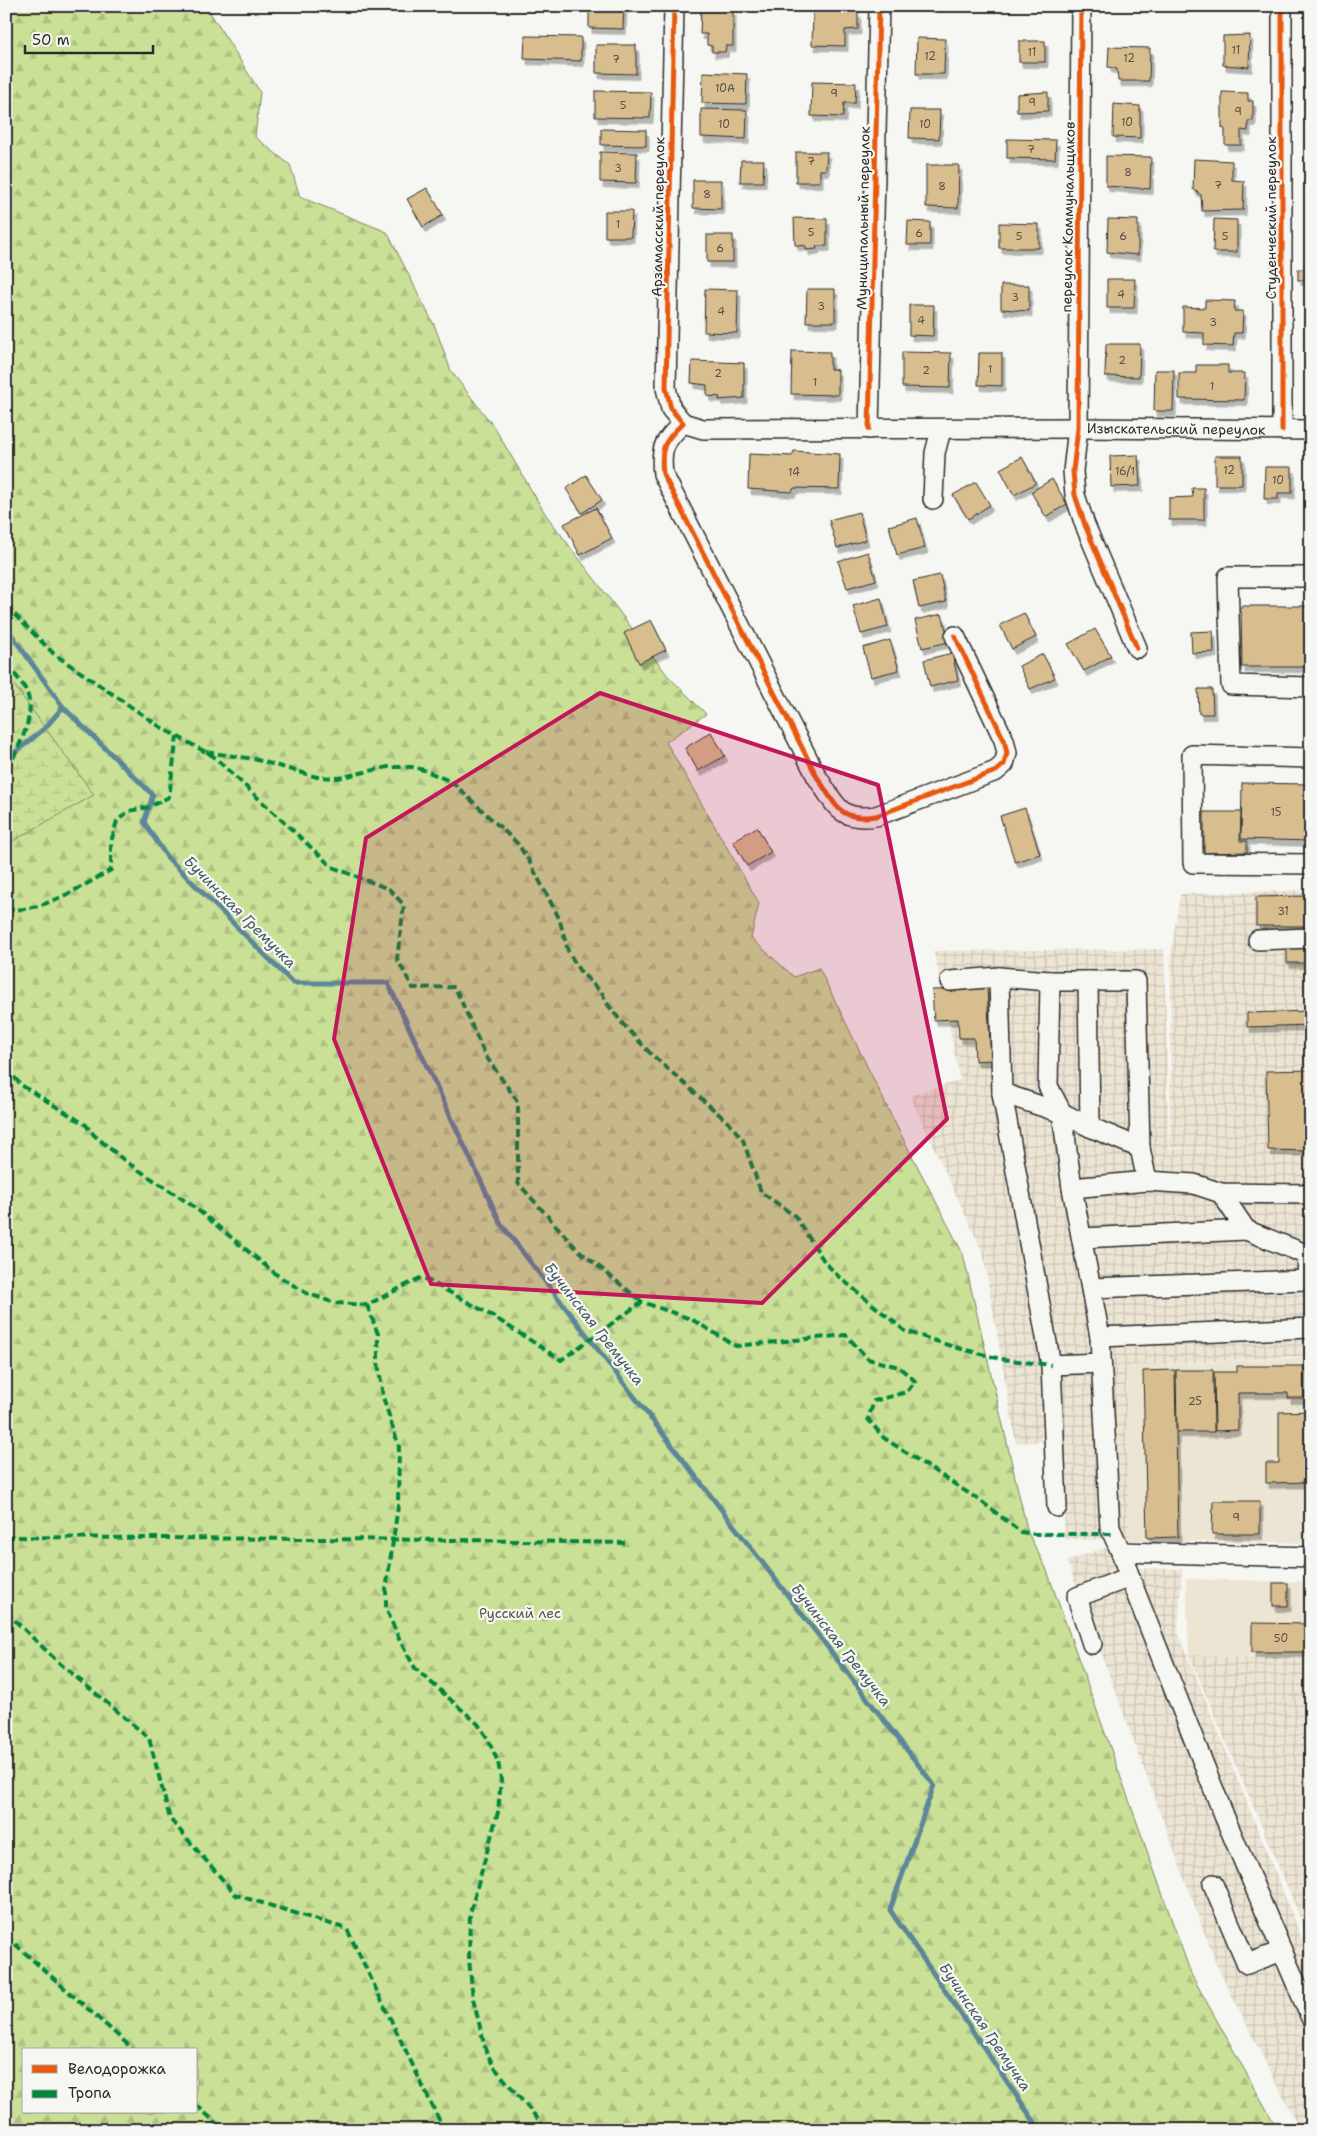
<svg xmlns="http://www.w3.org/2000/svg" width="1317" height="2136" viewBox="0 0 1317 2136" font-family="'Shantell Sans',sans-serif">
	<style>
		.built { fill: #ede5d4 }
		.industrial { fill: url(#industrial-grid) }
		.forest { fill: url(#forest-firs); stroke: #7a8660; fill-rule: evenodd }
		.wetland { fill: url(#wetland-marsh); stroke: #7a8660 }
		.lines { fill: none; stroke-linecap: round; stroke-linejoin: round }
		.stream { stroke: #5d8798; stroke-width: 5 }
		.building { fill: #d8be8e; stroke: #2b2b2b; filter: url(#shadow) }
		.minor-casing { stroke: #2b2b2b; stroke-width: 22 }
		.minor { stroke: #f6f6f2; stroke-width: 19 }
		.quiet { stroke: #00873e; stroke-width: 4; stroke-dasharray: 8 4; stroke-linecap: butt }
		.cycleway-casing { stroke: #f6f6f2; stroke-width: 8 }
		.cycleway { stroke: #e8590c; stroke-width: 5 }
		.marked { fill: #c2185b; fill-opacity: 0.2; stroke: #c2185b; stroke-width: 4; stroke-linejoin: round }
		.labels { text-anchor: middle; stroke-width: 4.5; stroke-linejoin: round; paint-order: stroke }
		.number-label { font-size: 11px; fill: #565044 }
		.street-label { font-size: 14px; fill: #2b2b2b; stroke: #f6f6f2 }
		.park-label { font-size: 14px; fill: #525846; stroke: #f6f6f2 }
		.water-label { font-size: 15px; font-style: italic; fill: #445961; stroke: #f6f6f2 }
	</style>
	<defs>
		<pattern id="industrial-grid" width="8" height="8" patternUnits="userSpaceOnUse" patternTransform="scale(1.25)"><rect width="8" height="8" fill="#ede5d4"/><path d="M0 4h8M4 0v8" fill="none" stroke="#cbc5b6"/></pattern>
		<pattern id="forest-firs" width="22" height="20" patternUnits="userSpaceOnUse" patternTransform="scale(1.25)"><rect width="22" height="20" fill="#c9e096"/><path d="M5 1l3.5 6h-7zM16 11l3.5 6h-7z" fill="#adc081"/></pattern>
		<pattern id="wetland-marsh" width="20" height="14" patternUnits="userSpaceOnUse" patternTransform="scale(1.25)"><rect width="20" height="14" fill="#c9e096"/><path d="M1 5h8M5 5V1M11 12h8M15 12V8" fill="none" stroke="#adc081"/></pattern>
		<filter id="shadow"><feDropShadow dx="3" dy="5.5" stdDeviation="0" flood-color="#0004"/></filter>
	</defs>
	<rect width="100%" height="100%" fill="#f6f6f2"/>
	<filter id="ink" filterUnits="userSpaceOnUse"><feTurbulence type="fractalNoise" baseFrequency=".02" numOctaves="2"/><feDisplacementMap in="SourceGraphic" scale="10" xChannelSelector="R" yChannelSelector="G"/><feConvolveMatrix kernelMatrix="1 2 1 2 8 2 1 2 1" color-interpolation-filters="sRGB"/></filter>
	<g filter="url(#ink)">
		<g class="built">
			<path d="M1311 1357V1543L1129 1540 1126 1366Z"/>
			<path d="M1186 1579 1311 1582V1658L1189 1655Z"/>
		</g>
		<g class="industrial">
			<path d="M1311 890V1356L1126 1366 1129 1540 1065 1539 1063 1441 1016 1443 983 1253 910 1096 960 1080 934 951 1164 949 1169 1149H1227L1170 1148 1171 954 1180 894Z"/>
			<path d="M1111 1546 1119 1568 1182 1569 1178 1632 1311 1961V2130H1300L1216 1964 1067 1561Z"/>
			<path d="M1189 1655 1311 1658V1943Z"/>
		</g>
		<path class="forest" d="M6 6H206L260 92 255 137 290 165 300 197 387 232 435 327 451 371 494 427 546 515 668 676 706 714 666 742 759 903 751 938 794 977 819 968 893 1119 963 1254 1028 1533 1046 1568 1191 1974 1278 2130H6ZM24 2050H196V2112H24Z"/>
		<path class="wetland" d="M6 674 94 795 6 845Z"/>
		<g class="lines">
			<g class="stream">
				<path d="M6 627 63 707 153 795 144 822 167 857 293 983H388L501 1224 934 1785 890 1910 1040 2130"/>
				<path d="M6 760 45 728 63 707"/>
			</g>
		</g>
		<g class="building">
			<path d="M589 6H624L623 29 589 28Z"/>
			<path d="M701 9 733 10V46H726L725 52H712V46L707 45V34H700Z"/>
			<path d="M813 12H858V29L845 30V46L812 45Z"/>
			<path d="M1250 35 1249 67 1223 65V36Z"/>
			<path d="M525 36 581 37V61L524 59Z"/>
			<path d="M917 38 945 39 944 74H916Z"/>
			<rect x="1019" y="41" width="26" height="21"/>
			<path d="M596 45H636V74L596 73Z"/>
			<path d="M1109 47 1150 48 1149 81H1118L1117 69 1108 67Z"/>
			<path d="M703 72 747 74 746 104 702 103Z"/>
			<path d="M812 82 856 83 855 103H844L843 117 811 116Z"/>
			<path d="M595 91 651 92 650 118 595 117Z"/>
			<path d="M1048 92V111L1017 112V94Z"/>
			<path d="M1222 92 1248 93V101H1253V121H1248V131L1241 130V145H1225V129L1222 128Z"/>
			<path d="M1114 104 1140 106V138L1113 137Z"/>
			<path d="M701 109 747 110 746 139 701 137Z"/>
			<path d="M910 110H940L939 139 909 138Z"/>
			<path d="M601 129 646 130V146L601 145Z"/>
			<path d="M1007 139 1056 140 1055 159 1007 158Z"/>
			<path d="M600 152 637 153 636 183 600 182Z"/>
			<path d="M796 152H827L826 170H820V182H796Z"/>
			<path d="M1106 156 1151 157 1150 189 1106 186Z"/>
			<path d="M1194 159 1232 161V180L1244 181 1243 210 1202 211 1201 195 1193 189Z"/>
			<path d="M741 160H764L763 182H740Z"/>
			<path d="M926 165H959L958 208 926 207Z"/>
			<path d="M693 180H721V209L693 208Z"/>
			<path d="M427 188 443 215 423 227 407 199Z"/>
			<path d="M605 211H632L631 237H605Z"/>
			<path d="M794 218 827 219V246H816L817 249 806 250V246L795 245Z"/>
			<path d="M1108 219 1138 220V255L1107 252Z"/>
			<path d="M1214 219 1237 220V252H1213Z"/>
			<path d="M908 221 930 222V245H907Z"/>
			<path d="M999 223 1039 224V248H999Z"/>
			<rect x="707" y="235" width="26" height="27"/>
			<rect x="1298" y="269" width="13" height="11"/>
			<path d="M1107 279H1135L1134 308H1107Z"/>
			<path d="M1001 285H1029V311L1001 309Z"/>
			<path d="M1309 287H1311V323H1308Z"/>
			<path d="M705 289 738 290 737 333 704 332Z"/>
			<path d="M807 289H835V322H806Z"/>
			<path d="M1205 300 1235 301 1234 311H1243L1242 333H1234L1233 346 1204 345V333L1183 332V307L1205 308Z"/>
			<path d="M909 305H934L933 336 909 335Z"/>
			<path d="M1106 344H1140L1139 377 1105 376Z"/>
			<path d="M792 351 830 352V369L838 370V395L791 394Z"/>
			<path d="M902 352 951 353 950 388 902 387Z"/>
			<path d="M979 353H1002V386L978 385Z"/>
			<path d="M692 361 744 363V398L719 400 720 397 707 396V385L691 383Z"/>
			<path d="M1196 365H1228V373H1245L1244 400 1179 399V373H1196Z"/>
			<path d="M1155 370H1174L1173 411H1154Z"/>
			<path d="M794 451 840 454 839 489 794 488 792 492 748 489 749 454 792 456Z"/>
			<path d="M1138 455 1140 486 1111 487 1110 456Z"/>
			<rect x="1215" y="456" width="27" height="29"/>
			<path d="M1022 457 1036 483 1014 495 1000 469Z"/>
			<path d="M1265 467H1292V493H1278V499H1264Z"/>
			<path d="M586 475 602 500 582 513 566 489Z"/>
			<path d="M1052 479 1067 504 1046 517 1031 492Z"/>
			<path d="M976 482 990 505 968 519 953 495Z"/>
			<path d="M1192 488H1204V520H1169V498L1193 497Z"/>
			<path d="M596 508 612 538 580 555 564 524Z"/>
			<path d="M859 512 866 540 837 548 829 520Z"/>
			<path d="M917 518 925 548 897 555 889 526Z"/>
			<path d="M868 552 876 580 847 588 838 561Z"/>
			<path d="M940 575 946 602 919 608 913 581Z"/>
			<path d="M881 598 888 627 861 634 853 606Z"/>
			<path d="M1241 606H1311V667H1242Z"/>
			<path d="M1024 613 1036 637 1012 649 1000 625Z"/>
			<path d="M942 614 949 642 922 648 915 620Z"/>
			<path d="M651 620 666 650 639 663 624 633Z"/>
			<path d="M1095 629 1111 656 1084 671 1068 644Z"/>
			<path d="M1213 631 1214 652 1192 653 1191 632Z"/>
			<path d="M890 640 899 670 871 677 863 648Z"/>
			<path d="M952 653 958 680 930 687 924 660Z"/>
			<path d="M1043 654 1055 678 1030 689 1019 666Z"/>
			<path d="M1198 689H1212L1213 714H1199Z"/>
			<path d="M711 732 725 756 698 771 685 748Z"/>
			<path d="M1242 783 1311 784V841L1241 839Z"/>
			<path d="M1025 808 1040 854 1015 862 1000 816Z"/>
			<path d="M1204 812H1241L1240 841H1247V852L1204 853Z"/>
			<path d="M757 827 771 852 747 866 733 841Z"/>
			<path d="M1311 896V926H1256V897Z"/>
			<rect x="1287" y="948" width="24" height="15"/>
			<path d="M987 988 991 1060 975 1061 974 1038H959L958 1019 934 1020 932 990Z"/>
			<path d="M1311 1011V1025L1247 1027V1013Z"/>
			<path d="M1311 1070V1151L1268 1150 1266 1071Z"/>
			<path d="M1237 1366H1304V1398H1288V1393H1238V1430L1215 1431 1214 1372H1237Z"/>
			<path d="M1175 1370 1178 1537 1147 1538 1143 1371Z"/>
			<path d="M1176 1370H1213L1214 1432H1177Z"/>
			<path d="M1311 1411V1482L1266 1483V1463H1279V1412Z"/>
			<path d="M1213 1501H1260V1534H1212Z"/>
			<rect x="1273" y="1583" width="15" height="23"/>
			<path d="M1252 1623 1311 1624V1652H1252Z"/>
		</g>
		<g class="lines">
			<defs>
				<g id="minor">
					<path d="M674 6 666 388 671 409 683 423"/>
					<path d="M1081 6 1078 428 1073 471 1075 495 1085 525 1137 648"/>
					<path d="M683 423C664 441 660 447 663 474L817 777C836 804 838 822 876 816L996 771 1004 764 1007 753 1004 740 955 636"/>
					<path id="s1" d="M683 423 703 429 1078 428 1311 430"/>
					<path d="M869 429 879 6"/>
					<path d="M1282 430V6"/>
					<path d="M933 499 935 453 941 430"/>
					<path d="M1311 577H1228L1231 685 1311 687"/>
					<path d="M1311 758 1192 755 1193 863 1311 864"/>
					<path d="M1258 940 1311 938"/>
					<path d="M999 977 1002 1093 1051 1365 1057 1507"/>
					<path d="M950 981 999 977 1050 981H1136L1140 1148"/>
					<path d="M1050 981 1048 1086 1062 1113 1072 1188 1100 1337 1110 1528 1121 1552 1133 1586 1225 1818 1311 2018"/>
					<path d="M1088 981 1090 1127"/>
					<path d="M1002 1093 1062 1113 1090 1127 1140 1148 1147 1181"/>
					<path d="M1072 1188 1147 1181 1194 1184 1221 1193 1311 1194"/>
					<path d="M1082 1238 1246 1230"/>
					<path d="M1091 1288 1307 1280 1308 1255 1246 1230 1221 1193"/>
					<path d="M1100 1337 1311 1328"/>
					<path d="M1051 1365 1101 1363"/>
					<path d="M1121 1552 1311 1557"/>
					<path d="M1092 1644 1077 1597 1130 1577"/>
					<path d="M1213 1884 1247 1964 1282 1951"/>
				</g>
			</defs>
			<use href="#minor" class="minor-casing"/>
			<use href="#minor" class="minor"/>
			<g class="quiet">
				<path d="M6 606 54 654 162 728 213 756 332 867 389 889 404 905 397 959 413 988 455 987 485 1055 518 1102V1183L576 1248 642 1302"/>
				<path d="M6 665C14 673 23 683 27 693 37 718 16 750 6 773"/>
				<path d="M206 752 254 759 317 777 338 778 388 767H412L424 770 452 782 518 844 529 861 559 918 568 951 579 970 602 993 606 1002 623 1024 650 1053 730 1124 743 1140 761 1192 795 1216 824 1261 838 1276 905 1331 954 1347 1001 1359 1051 1365"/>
				<path d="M6 909C40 914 82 886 111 870V842L117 821 129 811 149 807 169 797 177 736"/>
				<path d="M6 1068 21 1085 86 1125 94 1135 125 1161 193 1206 277 1275 306 1293 335 1303 367 1305 422 1277 491 1315 561 1360 642 1302 691 1319 736 1346 846 1335 868 1359 899 1367 915 1381 907 1392 874 1401 868 1419 884 1438 982 1502 1021 1532 1034 1534H1113"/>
				<path d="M367 1305 378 1334V1362L383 1397 399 1447 398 1506 386 1590V1608L399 1639 415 1668 478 1724 488 1739 498 1762 501 1779 498 1812 470 1913 469 1959 473 1999 486 2051 494 2067 547 2130"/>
				<path d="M6 1537 462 1540 625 1543"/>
				<path d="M6 1612 57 1661 149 1738 170 1819 236 1895 347 1929 444 2130"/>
				<path d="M6 1936 134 2050"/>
				<path d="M196 2105 224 2130"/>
			</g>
			<defs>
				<g id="cycleway">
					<path d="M674 6 666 388 671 409 683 423C664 441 660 447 663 474L817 777C836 804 838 822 876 816L996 771 1004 764 1007 753 1004 740 955 636"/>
					<path d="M1081 6 1078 428 1073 471 1075 495 1085 525 1137 648"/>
					<path d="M869 429 879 6"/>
					<path d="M1282 430V6"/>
				</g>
			</defs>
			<use href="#cycleway" class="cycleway-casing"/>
			<use href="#cycleway" class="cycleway"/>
		</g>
	</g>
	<path class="marked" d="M600 693 878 785 947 1119 762 1303 431 1284 334 1039 366 838Z"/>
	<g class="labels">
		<g class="number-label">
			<text x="1236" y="54">11</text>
			<text x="1032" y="56">11</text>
			<text x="930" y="60">12</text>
			<text x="1129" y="62">12</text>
			<text x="616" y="63">7</text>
			<text x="725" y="92">10А</text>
			<text x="834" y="97">9</text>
			<text x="1032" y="106">9</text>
			<text x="623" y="109">5</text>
			<text x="1238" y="115">9</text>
			<text x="1127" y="126">10</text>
			<text x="724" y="128">10</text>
			<text x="925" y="128">10</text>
			<text x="1031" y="153">7</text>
			<text x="811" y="165">7</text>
			<text x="618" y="172">3</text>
			<text x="1128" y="176">8</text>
			<text x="1218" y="189">7</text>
			<text x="942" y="190">8</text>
			<text x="707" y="198">8</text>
			<text x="618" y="228">1</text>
			<text x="811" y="236">5</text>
			<text x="919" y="237">6</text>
			<text x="1019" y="240">5</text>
			<text x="1123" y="240">6</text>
			<text x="1225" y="240">5</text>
			<text x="720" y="252">6</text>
			<text x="1121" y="298">4</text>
			<text x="1015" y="301">3</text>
			<text x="821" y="310">3</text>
			<text x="721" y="315">4</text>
			<text x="921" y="324">4</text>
			<text x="1213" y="326">3</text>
			<text x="1122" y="364">2</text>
			<text x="990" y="373">1</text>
			<text x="926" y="374">2</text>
			<text x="718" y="377">2</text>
			<text x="815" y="386">1</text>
			<text x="1212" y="390">1</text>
			<text x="1229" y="474">12</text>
			<text x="1125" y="475">16/1</text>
			<text x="794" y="476">14</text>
			<text x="1278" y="484">10</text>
			<text x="1276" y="816">15</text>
			<text x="1283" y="915">31</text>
			<text x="1195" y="1405">25</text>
			<text x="1236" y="1521">9</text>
			<text x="1281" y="1642">50</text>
		</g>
		<g class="street-label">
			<text transform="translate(658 217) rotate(-89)" y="5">Арзамасский переулок</text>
			<text transform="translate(1068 217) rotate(-89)" y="5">переулок Коммунальщиков</text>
			<text transform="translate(863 218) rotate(-89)" y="5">Муниципальный переулок</text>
			<text transform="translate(1271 218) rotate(-90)" y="5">Студенческий переулок</text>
			<text dy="5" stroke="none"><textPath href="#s1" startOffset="494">Изыскательский переулок</textPath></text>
		</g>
		<g class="park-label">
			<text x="520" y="1618">Русский лес</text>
		</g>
		<g class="water-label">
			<text transform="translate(240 912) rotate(45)" y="5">Бучинская Гремучка</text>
			<text transform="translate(594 1324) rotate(52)" y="5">Бучинская Гремучка</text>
			<text transform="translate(841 1645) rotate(52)" y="5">Бучинская Гремучка</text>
			<text transform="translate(985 2027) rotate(56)" y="5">Бучинская Гремучка</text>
		</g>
	</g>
	<rect width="1317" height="2136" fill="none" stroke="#f6f6f2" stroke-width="25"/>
	<rect x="12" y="12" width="1292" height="2111" fill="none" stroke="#2b2b2b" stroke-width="2" filter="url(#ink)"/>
	<rect x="22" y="2048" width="175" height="65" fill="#f6f6f2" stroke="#a5a5a2"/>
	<rect x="32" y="2065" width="25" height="8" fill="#e8590c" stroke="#a5a5a2"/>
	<text x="68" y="2074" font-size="15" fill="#2b2b2b">Велодорожка</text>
	<rect x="32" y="2090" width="25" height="8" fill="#00873e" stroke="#a5a5a2"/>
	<text x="68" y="2098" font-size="15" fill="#2b2b2b">Тропа</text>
	<path d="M25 45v8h128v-8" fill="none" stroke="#2b2b2b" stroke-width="2.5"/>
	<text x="32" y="45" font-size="15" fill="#2b2b2b" stroke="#f6f6f2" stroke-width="4" paint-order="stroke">50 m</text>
</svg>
